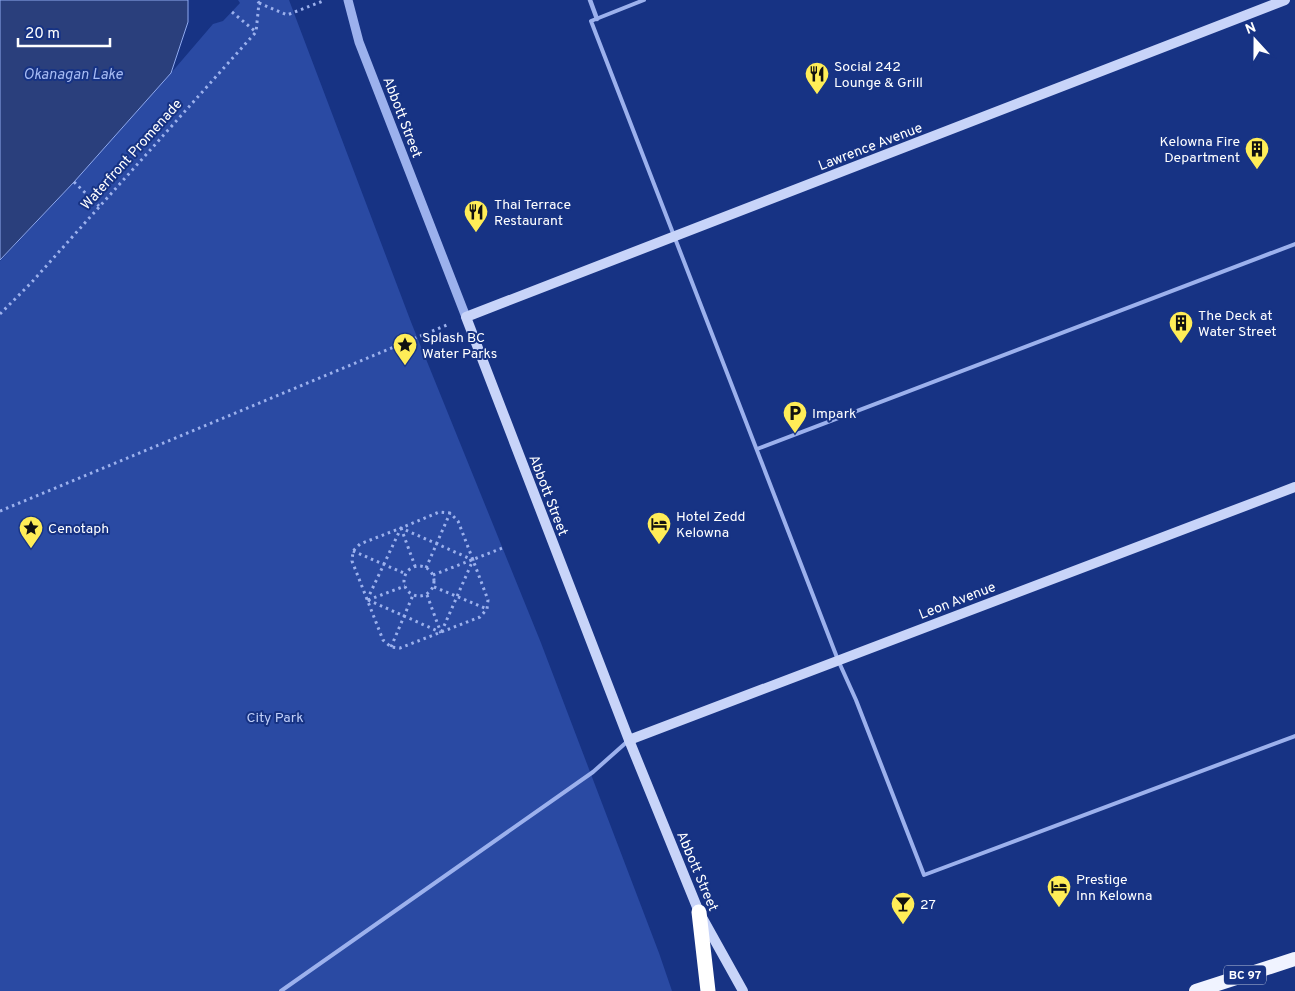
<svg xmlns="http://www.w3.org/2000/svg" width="1295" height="991" viewBox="0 0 1295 991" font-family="Overpass,sans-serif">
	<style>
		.green { fill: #2a4aa3 }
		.water { fill: #2a3f7c; stroke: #8ea9ef }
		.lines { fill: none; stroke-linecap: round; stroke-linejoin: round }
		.path { stroke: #9cb1ed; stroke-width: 3; stroke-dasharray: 2.5 4; stroke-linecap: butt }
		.service { stroke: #9cb1ed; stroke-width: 4 }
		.pedestrian { stroke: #9cb1ed; stroke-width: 4.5 }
		.tertiary { stroke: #9cb1ed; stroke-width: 9 }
		.secondary { stroke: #c8d4f9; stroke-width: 10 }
		.trunk { stroke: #f0f3ff; stroke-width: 14 }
		.motorway { stroke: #fff; stroke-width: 15 }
		.labels { text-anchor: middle; stroke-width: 4; stroke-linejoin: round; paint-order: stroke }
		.shield { fill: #173384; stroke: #b9c2da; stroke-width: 1 }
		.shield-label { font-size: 12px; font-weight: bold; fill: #fff }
		.poi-label { font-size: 14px; fill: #fff; stroke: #173384; text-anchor: start }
		.street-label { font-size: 14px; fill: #fff; stroke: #173384 }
		.park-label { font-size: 14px; fill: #c1d0f9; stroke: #173384 }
		.water-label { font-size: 15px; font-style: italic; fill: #a7bcf4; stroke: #173384 }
	</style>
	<rect width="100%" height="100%" fill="#173384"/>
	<path class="green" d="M238 0H289L411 322 541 643 659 953 672 991H0V261L74 182 171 73 213 24 223 21 240 3Z"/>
	<path class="water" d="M0 0H188V22L171 73 74 182 0 260Z"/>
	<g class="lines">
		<g class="path">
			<path d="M259 3 287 15 323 1"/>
			<path d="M232 12 256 32"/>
			<path d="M74 182 99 206"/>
			<path d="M0 314 31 283 256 32 259 3 257 0"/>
			<path d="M0 511 447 325"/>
			<path d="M401 528 415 566"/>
			<path d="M353 551 406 574"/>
			<circle cx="419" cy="581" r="15"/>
			<path d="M426 568 450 513"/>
			<path d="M433 575 505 547"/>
			<path d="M434 587 487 609"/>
			<path d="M427 595 441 633"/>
			<path d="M367 600 401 528 439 512 450 513 458 521 473 560 488 600 487 609 480 617 400 648 391 647 383 640 352 561 353 551 360 544 401 528 473 560 441 633"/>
			<path d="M368 600 440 632"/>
			<path d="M368 600 405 586"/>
			<path d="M391 647 413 595"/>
		</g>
		<g class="service">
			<path d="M644 0 591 21 838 660 856 700 924 875 1295 736"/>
			<path d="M757 449 1295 244"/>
			<path d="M281 991 593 772 629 740"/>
		</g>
		<path class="pedestrian" d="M590 0 597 19"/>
		<path class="tertiary" d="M348 0 359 42 466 317"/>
		<g class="secondary">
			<path d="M629 740 1295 487"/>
			<path d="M743 991 699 912 629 740 466 317 1285 0"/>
		</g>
		<path class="trunk" d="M1196 991 1295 959"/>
		<path class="motorway" d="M699 912 708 991"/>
	</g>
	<defs>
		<symbol id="restaurant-pin" viewBox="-11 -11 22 30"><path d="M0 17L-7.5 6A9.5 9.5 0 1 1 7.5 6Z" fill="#ffed57" stroke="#173384"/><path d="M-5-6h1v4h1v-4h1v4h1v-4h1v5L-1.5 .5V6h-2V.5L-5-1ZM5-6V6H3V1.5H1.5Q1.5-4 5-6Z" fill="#111"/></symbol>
		<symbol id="building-pin" viewBox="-11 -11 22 30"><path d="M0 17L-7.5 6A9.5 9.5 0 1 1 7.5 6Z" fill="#ffed57" stroke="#173384"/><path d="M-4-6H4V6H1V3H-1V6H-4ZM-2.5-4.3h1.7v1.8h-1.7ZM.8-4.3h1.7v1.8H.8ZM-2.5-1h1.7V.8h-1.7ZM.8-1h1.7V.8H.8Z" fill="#111"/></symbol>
		<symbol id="sight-pin" viewBox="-11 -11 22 30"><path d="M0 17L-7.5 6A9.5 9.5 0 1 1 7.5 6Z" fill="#ffed57" stroke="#173384"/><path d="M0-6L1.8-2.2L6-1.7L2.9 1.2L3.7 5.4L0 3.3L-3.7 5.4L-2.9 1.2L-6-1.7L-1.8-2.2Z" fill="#111"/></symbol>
		<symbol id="parking-pin" viewBox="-11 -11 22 30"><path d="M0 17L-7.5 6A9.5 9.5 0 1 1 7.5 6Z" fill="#ffed57" stroke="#173384"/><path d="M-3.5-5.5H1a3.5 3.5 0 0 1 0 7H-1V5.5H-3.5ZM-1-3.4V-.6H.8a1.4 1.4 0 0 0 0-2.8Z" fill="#111"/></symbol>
		<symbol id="hotel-pin" viewBox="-11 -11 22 30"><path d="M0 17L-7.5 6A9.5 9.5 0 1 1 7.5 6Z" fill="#ffed57" stroke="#173384"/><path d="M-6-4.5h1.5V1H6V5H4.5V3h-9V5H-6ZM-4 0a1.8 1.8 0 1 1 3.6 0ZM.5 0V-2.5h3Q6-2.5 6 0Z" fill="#111"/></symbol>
		<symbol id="bar-pin" viewBox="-11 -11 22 30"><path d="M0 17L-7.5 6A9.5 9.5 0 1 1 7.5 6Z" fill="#ffed57" stroke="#173384"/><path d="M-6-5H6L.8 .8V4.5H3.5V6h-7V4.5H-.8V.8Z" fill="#111"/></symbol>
	</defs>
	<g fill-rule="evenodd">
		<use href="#restaurant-pin" x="803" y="60" width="28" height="38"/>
		<use href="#building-pin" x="1243" y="135" width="28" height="38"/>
		<use href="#restaurant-pin" x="462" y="198" width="28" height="38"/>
		<use href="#building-pin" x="1167" y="309" width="28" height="38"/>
		<use href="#sight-pin" x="391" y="331" width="28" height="38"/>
		<use href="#parking-pin" x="781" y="399" width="28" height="38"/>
		<use href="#hotel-pin" x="645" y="510" width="28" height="38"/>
		<use href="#sight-pin" x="17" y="514" width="28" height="38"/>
		<use href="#hotel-pin" x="1045" y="873" width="28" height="38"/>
		<use href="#bar-pin" x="889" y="890" width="28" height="38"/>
	</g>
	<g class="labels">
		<rect class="shield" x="1224" y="965.5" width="42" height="19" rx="4"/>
		<g class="shield-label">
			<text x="1245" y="979">BC 97</text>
		</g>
		<g class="poi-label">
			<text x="834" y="71">Social 242<tspan x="834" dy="16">Lounge &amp; Grill</tspan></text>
			<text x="1240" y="146" text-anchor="end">Kelowna Fire<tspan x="1240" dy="16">Department</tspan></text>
			<text x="494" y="209">Thai Terrace<tspan x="494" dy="16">Restaurant</tspan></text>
			<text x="1198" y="320">The Deck at<tspan x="1198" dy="16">Water Street</tspan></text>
			<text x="422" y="342">Splash BC<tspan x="422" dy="16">Water Parks</tspan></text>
			<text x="812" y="418">Impark</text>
			<text x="676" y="521">Hotel Zedd<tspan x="676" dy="16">Kelowna</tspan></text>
			<text x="48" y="533">Cenotaph</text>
			<text x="1076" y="884">Prestige<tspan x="1076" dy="16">Inn Kelowna</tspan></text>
			<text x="920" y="909">27</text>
		</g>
		<g class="street-label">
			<text transform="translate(403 117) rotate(69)" y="5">Abbott Street</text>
			<text transform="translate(870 146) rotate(-21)" y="5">Lawrence Avenue</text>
			<text transform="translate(131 154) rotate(-48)" y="5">Waterfront Promenade</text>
			<text transform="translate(549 495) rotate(69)" y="5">Abbott Street</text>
			<text transform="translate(957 600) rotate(-21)" y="5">Leon Avenue</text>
			<text transform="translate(698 871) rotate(67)" y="5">Abbott Street</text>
		</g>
		<g class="park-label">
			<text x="275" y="722">City Park</text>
		</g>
		<g class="water-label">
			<text x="73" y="79">Okanagan Lake</text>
		</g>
	</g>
	<g transform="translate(1255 40) rotate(339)" stroke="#173384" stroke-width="4" paint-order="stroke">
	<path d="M0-4L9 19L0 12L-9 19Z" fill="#ffffff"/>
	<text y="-8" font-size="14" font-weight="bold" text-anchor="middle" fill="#ffffff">N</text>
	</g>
	<path d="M18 38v8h92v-8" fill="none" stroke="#ffffff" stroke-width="2.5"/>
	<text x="25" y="38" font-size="15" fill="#ffffff" stroke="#173384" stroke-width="4" paint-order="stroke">20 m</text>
</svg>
